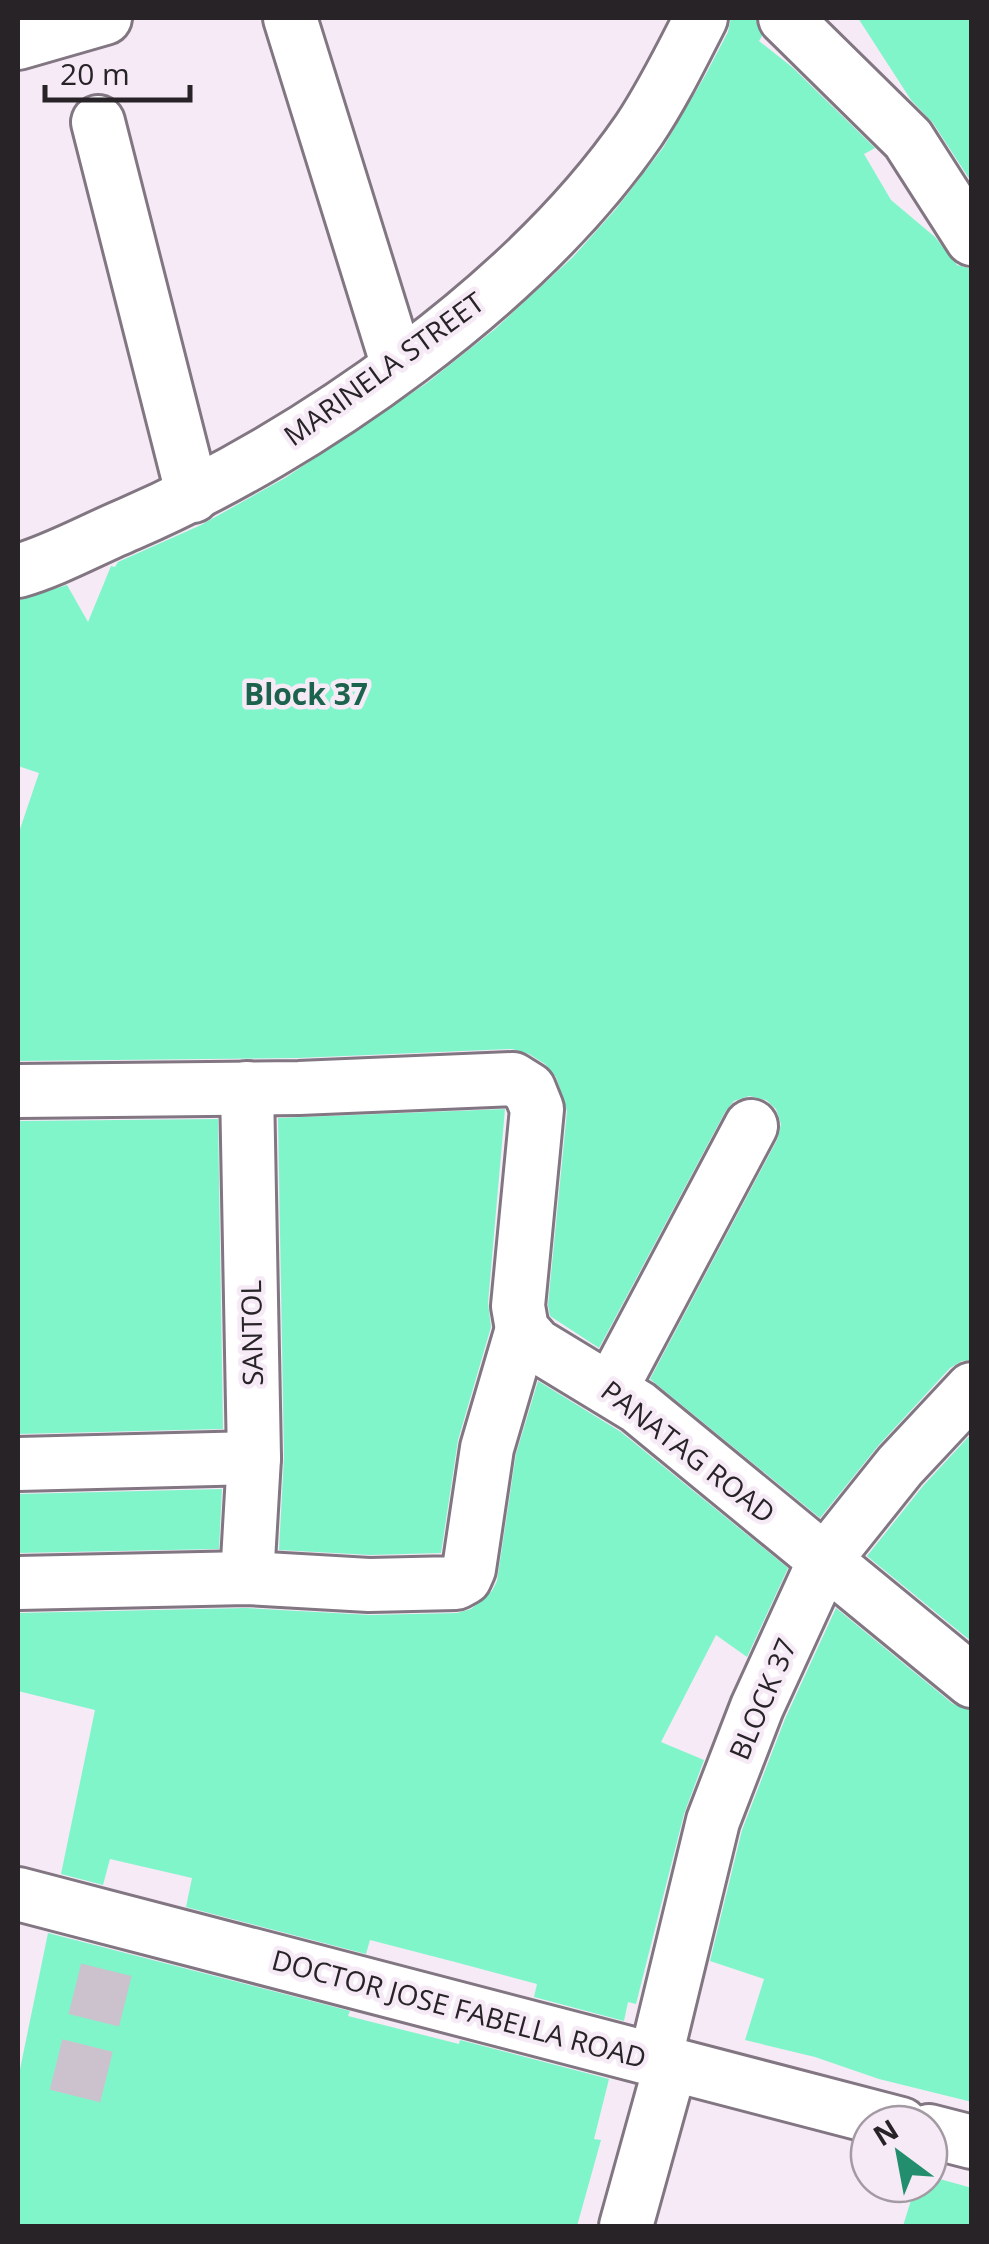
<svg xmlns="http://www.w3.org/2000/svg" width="989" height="2244" viewBox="0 0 989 2244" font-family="'Open Sans',sans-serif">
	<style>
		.building { fill: #80f5ca }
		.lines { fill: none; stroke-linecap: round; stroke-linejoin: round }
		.minor-tunnel { stroke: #ccc2cd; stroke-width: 52; stroke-dasharray: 52 26; stroke-linecap: butt }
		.minor-casing { stroke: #817681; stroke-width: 58 }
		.minor { stroke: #fff; stroke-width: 52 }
		.labels { text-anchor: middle; stroke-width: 9; stroke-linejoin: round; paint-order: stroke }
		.street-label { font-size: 28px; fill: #272327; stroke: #f5eaf6 }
		.neighbourhood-label { font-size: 30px; font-weight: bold; fill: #1b634c; stroke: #f5eaf6 }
	</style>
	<rect width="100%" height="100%" fill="#f5eaf6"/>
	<g class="building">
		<path d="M731 18H756L762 36 759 41 792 67 875 148 864 154 891 200 935 237 957 265 972 269V1360L962 1361 950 1368 878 1446 820 1518 650 1379 777 1140 781 1124 776 1109 766 1100 749 1096 734 1101 725 1112 599 1348 550 1316 548 1305 567 1111 556 1077 545 1064 529 1054 512 1049 298 1058 18 1061V835L39 773 18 766V600L67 585 88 622 111 566 115 567 118 562 201 525 285 478 427 383 495 329 573 257 616 209 663 148 706 74 728 32Z"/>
		<path d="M858 18H972V183L933 123 911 100Z"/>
		<path d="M505 1109 488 1303 491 1327 458 1440 441 1553 370 1555 279 1550 284 1457 278 1118Z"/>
		<path d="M218 1119 223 1429 18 1434V1121Z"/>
		<path d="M538 1381 621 1432 788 1568 747 1657 716 1635 661 1742 704 1760 684 1814 636 2004 628 2002 624 2021 534 1997 537 1984 455 1962 370 1940 366 1954 186 1907 192 1878 110 1859 103 1885 61 1874 95 1710 18 1691V1613L246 1608 370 1615 457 1613 471 1609 492 1591 497 1581 516 1454Z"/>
		<path d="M972 1433V1642L867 1556 923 1486Z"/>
		<path d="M222 1489 219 1549 18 1553V1494Z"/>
		<path d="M836 1608 953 1704 972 1710V2102L879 2079 815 2057 745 2040 764 1979 710 1961 742 1830 785 1719Z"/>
		<path d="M48 1933 350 2011 348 2016 459 2044 460 2040 609 2079 594 2139 601 2140 577 2226H18V2079Z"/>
		<path d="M929 2176 972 2188V2226H903L916 2184H929Z"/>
	</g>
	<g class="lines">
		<path class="minor-tunnel" d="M75 2096 114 1939"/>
		<defs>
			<g id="minor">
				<path d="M290 18 398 366"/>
				<path d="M785 18 908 139 972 239"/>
				<path d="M18 43 105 18"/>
				<path d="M98 122 193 496"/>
				<path d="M18 571C56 560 93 539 129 524 309 446 527 293 639 130 663 94 682 55 701 18"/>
				<path d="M18 1091 299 1088 513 1079 529 1089 537 1109 518 1306 522 1329 536 1345 638 1407 972 1681"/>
				<path d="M611 1389 751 1126"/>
				<path d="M18 1464 254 1458"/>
				<path d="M247 1578 254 1458 247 1088"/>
				<path d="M18 1583 247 1578 369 1585 456 1583 465 1578 469 1569 487 1448 522 1329"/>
				<path d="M18 1894 901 2124"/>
				<path d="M655 2060 713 1821 757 1707 824 1561 900 1466 972 1389"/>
				<path d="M929 2131 972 2142"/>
				<path d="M626 2226 671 2064"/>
			</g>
		</defs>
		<use href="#minor" class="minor-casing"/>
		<use href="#minor" class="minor"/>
	</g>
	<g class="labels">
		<g class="street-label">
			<text transform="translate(384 369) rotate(-36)" y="10">MARINELA STREET</text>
			<text transform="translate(252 1333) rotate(-91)" y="10">SANTOL</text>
			<text transform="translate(688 1452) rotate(38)" y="10">PANATAG ROAD</text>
			<text transform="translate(763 1699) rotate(-67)" y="10">BLOCK 37</text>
			<text transform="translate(459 2009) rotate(15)" y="10">DOCTOR JOSE FABELLA ROAD</text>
		</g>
		<g class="neighbourhood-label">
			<text x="306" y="705">Block 37</text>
		</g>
	</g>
	<rect width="989" height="2244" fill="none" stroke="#272327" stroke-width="40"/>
	<g transform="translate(899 2154) rotate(328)"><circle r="48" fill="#f5eaf6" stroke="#a39aa3" stroke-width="2.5"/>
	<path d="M0-8L18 38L0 25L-18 38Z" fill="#228e6d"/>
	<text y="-15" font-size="28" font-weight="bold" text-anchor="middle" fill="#272327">N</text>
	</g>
	<path d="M45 85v15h145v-15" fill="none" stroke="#272327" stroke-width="5"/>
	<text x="60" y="85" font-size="30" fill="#272327" stroke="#f5eaf6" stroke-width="8" paint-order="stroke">20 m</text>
</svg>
